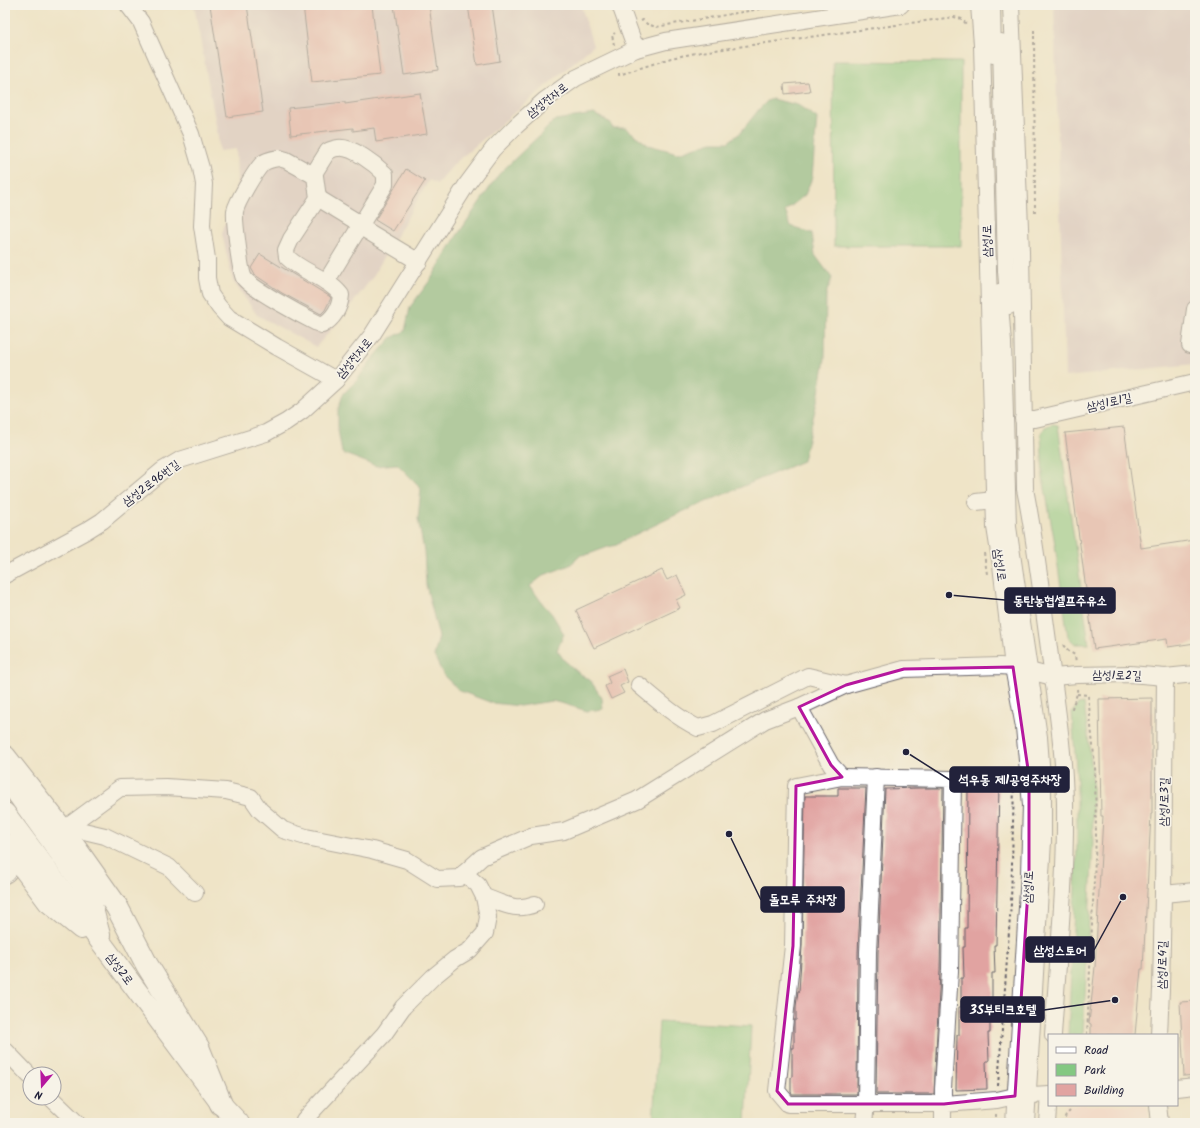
<svg xmlns="http://www.w3.org/2000/svg" width="1200" height="1128" viewBox="0 0 1200 1128" font-family="Kalam,'Poor Story',sans-serif">
	<style>
		.built { fill: #f7d0cb }
		.industrial { fill: #d2bec2 }
		.green { fill: #84c882; stroke: #53755e }
		.forest { fill: #6bac70; stroke: #466756 }
		.building { fill: #e1a3a1 }
		.lines { fill: none; stroke-linecap: round; stroke-linejoin: round }
		.minor-casing { stroke: #6a666c; stroke-width: 18 }
		.major-casing { stroke: #6a666c; stroke-width: 22 }
		.highway-casing { stroke: #6a666c; stroke-width: 24 }
		.path { stroke: #6a666c; stroke-width: 2; stroke-dasharray: 3 3; stroke-linecap: butt }
		.minor { stroke: #fff; stroke-width: 16 }
		.major { stroke: #fff; stroke-width: 20 }
		.highway { stroke: #fff; stroke-width: 22 }
		.marked { fill: none; stroke: #b5179e; stroke-width: 3; stroke-linejoin: round }
		.labels { text-anchor: middle; stroke-width: 3.5; stroke-linejoin: round; paint-order: stroke }
		.street-label { font-size: 12px; fill: #22223b; stroke: #f7f3e8 }
		.leader { fill: none; stroke: #22223b; stroke-width: 1.5 }
		.callout-dot { fill: #22223b; stroke: #f7f3e8; stroke-width: 1.5 }
		.callout { fill: #22223b; stroke: #22223b; stroke-width: 1.5 }
		.callout-label { font-size: 13px; text-anchor: middle; font-weight: bold; fill: #fff }
	</style>
	<rect width="100%" height="100%" fill="#f7f3e8"/>
	<filter id="ink" filterUnits="userSpaceOnUse"><feTurbulence type="fractalNoise" baseFrequency=".025" numOctaves="2"/><feDisplacementMap in="SourceGraphic" scale="8" xChannelSelector="R" yChannelSelector="G"/><feConvolveMatrix kernelMatrix="1 2 1 2 8 2 1 2 1" color-interpolation-filters="sRGB"/></filter>
	<filter id="wash" filterUnits="userSpaceOnUse"><feTurbulence type="fractalNoise" baseFrequency=".012" numOctaves="4" result="noise"/><feDisplacementMap in="SourceGraphic" scale="16" xChannelSelector="R" yChannelSelector="G"/><feGaussianBlur stdDeviation="0.9" result="paint"/><feColorMatrix in="noise" values="0 0 0 0 0 0 0 0 0 0 0 0 0 0 0 0 0 1.4 0 .05"/><feComposite in="paint" operator="in"/></filter>
	<g filter="url(#wash)">
		<rect width="100%" height="100%" fill="#efe4c7"/>
		<path class="built" d="M1064 1105H1142L1148 1107 1149 1123H1065Z"/>
		<g class="industrial">
			<path d="M194 5H581L593 46 455 163 437 184 429 180 372 278 338 322 316 347 257 315 233 281 222 234 237 184 236 149 219 151 218 136Z"/>
			<path d="M1054 5H1195V364L1065 377Z"/>
		</g>
		<g class="green">
			<path d="M833 61 961 62V246H834Z"/>
			<path d="M1052 424 1058 425 1089 644H1075L1068 637 1054 538 1043 478 1041 434 1045 427Z"/>
			<path d="M1084 703 1092 769 1093 844 1083 1035H1068L1077 846V782L1072 713 1078 704Z"/>
			<path d="M659 1021 751 1026 746 1123H653Z"/>
		</g>
		<path class="forest" d="M772 99 798 105 817 118 812 178 805 195 785 211 791 226 812 233 815 255 832 278 826 294 825 359 819 393 803 461 682 512 622 541 617 545 608 547 589 554 581 555 570 565 544 575 530 586 543 604 552 614 564 634 557 650 564 660 581 675 590 680 602 698 603 709 587 711 564 704 552 701 520 706 492 703 460 691 444 676 434 656 439 637 426 585 424 551 418 519 421 488 397 464 376 466 342 453 338 430V410L343 394 358 379 370 362 391 338 405 331 410 307 431 279 456 237 499 174 527 147 540 135 555 120 594 114 611 123 612 128H626L648 145 678 153 712 142H728L740 133 760 108 767 101Z"/>
		<g id="blocks">
			<g class="building">
				<path d="M210 5H247L263 112 227 117Z"/>
				<path d="M303 5H372L380 75 312 82Z"/>
				<path d="M394 5H429L438 70 404 75Z"/>
				<path d="M468 5H492L500 61 477 65Z"/>
				<path d="M808 82 810 91 785 94 784 84Z"/>
				<path d="M420 93 427 134 376 142 374 128 353 131V128L291 135 288 108 345 102V104Z"/>
				<path d="M406 169 425 181 393 231 375 220Z"/>
				<path d="M260 254 329 296 331 298 325 310 321 314 282 293 255 275 251 268Z"/>
				<path d="M1124 427 1141 548 1194 540 1195 549V643L1168 647 1167 639 1094 649 1065 433Z"/>
				<path d="M662 570 667 580 677 575 686 595 676 600 680 608 594 648 576 610Z"/>
				<path d="M623 669 628 682 620 686 624 693 611 699 605 686 610 683 607 676Z"/>
				<path d="M1152 698V814H1151L1143 969H1141L1135 1035H1091V1024L1089 1023 1095 967 1103 816H1101L1099 699Z"/>
				<path d="M968 783H999L996 945H994L995 973H992V1003L990 1004V1033H988L989 1061H986L987 1089 956 1090 957 1035H959V1007H961V978H964L963 947H965V928H967Z"/>
				<path d="M838 788H866L858 952 857 1094H792L791 1092V1077H792V1048H794V1020H796V1006L798 991H799L802 946 805 796H838Z"/>
				<path d="M918 788H943L940 971 934 1094H876L878 952 885 789Z"/>
				<path d="M1195 1001V1075L1184 1076 1180 1002Z"/>
			</g>
		</g>
	</g>
	<g filter="url(#ink)">
		<use href="#blocks" fill-opacity="0" stroke="#6a666c" stroke-width="1"/>
		<g class="lines">
			<defs>
				<g id="minor">
					<path d="M128 5 141 22 191 134 201 168 204 184 202 226 207 259V278L210 294 219 307 229 318 277 347 336 380"/>
					<path d="M620 5 636 49"/>
					<path d="M979 5 982 45 995 527 1001 565 1013 667 1024 727 1031 805 1029 874 1014 1123"/>
					<path d="M992 5 993 55"/>
					<path d="M1011 5 1021 252 1025 489C1035 539 1041 590 1048 641 1055 695 1064 749 1065 803 1066 880 1058 958 1053 1035"/>
					<path d="M1001 42 1006 271 1009 306"/>
					<path d="M279 158 286 160 315 176 318 198 291 239 286 250 287 257C303 273 327 277 341 295 340 308 333 319 322 325L317 323C303 316 250 288 244 278 240 271 234 219 235 211 237 202 255 171 262 164 266 160 273 159 279 158Z"/>
					<path d="M313 175 328 151C331 150 335 148 338 148 352 146 375 164 385 174V185L326 282"/>
					<path d="M318 198 354 220 359 226 419 262"/>
					<path d="M999 292 1003 343 1008 527 1039 737 1043 791V841L1026 1123"/>
					<path d="M1195 309 1190 345H1195"/>
					<path d="M1023 419H1035L1195 382"/>
					<path d="M976 502 994 500"/>
					<path d="M5 575 86 531 102 521 163 470 180 460 266 433 286 422 302 411 336 380 372 335 467 184 493 149 516 126 545 100 576 78 636 49 666 41 901 5"/>
					<path d="M1165 677 1163 894 1195 891"/>
					<path d="M639 685C658 701 676 717 698 728L713 724 808 676 846 685"/>
					<path d="M799 707 831 765 842 777"/>
					<path d="M67 827 120 788 166 787 226 791 251 797 260 810 283 830 306 837 372 850 407 860 437 879 459 878 482 857 531 836 564 831 637 800 765 720 799 707 846 685 904 669 1000 666 1013 667 1053 677 1077 675 1130 674 1165 677 1195 674"/>
					<path d="M67 827 105 836 169 867 195 893"/>
					<path d="M5 875 8 873"/>
					<path d="M484 897C503 903 514 912 535 904"/>
					<path d="M1159 1035 1161 989 1163 894"/>
					<path d="M5 1050 30 1076"/>
					<path d="M1177 1088 1195 1086"/>
					<path d="M51 1098 77 1123"/>
					<path d="M1158 1105 1160 1123"/>
					<path d="M304 1120 384 1034 403 1007 433 977 455 959 470 950 485 933 488 917 484 897 478 885 464 873"/>
					<path d="M864 1123 866 1104 868 952 876 777"/>
					<path d="M943 1123V1089L950 971 953 779 842 777 796 786 793 946 777 1091 788 1104H944L997 1100 1015 1096 1049 1094"/>
					<path d="M1047 1123 1049 1095"/>
				</g>
				<g id="major">
					<path d="M5 777 89 894 100 935"/>
					<path d="M5 813 221 1104 239 1123"/>
					<path d="M5 844 48 902 81 929"/>
				</g>
				<path id="highway" d="M5 757 61 828 117 907 147 965 198 1047 221 1104"/>
			</defs>
			<use href="#minor" class="minor-casing"/>
			<use href="#major" class="major-casing"/>
			<use href="#highway" class="highway-casing"/>
			<g class="path">
				<path d="M641 21 643 20 647 24 656 27 783 5"/>
				<path d="M1034 30 1035 215"/>
				<path d="M614 45 612 35 615 33"/>
				<path d="M619 73V75L671 58 701 52 954 17 962 19 966 24"/>
				<path d="M984 553 987 574"/>
				<path d="M1063 645 1068 651 1075 655 1076 663"/>
				<path d="M1077 694 1088 695 1095 766 1096 836 1087 1035"/>
				<path d="M1072 709C1073 702 1078 696 1077 689"/>
				<path d="M998 1086 1011 903 1014 784"/>
				<path d="M996 1123V1114"/>
				<path d="M1062 1123 1066 1115 1070 1111"/>
			</g>
			<use href="#minor" class="minor"/>
			<use href="#major" class="major"/>
			<use href="#highway" class="highway"/>
		</g>
	</g>
	<path d="M0 0H1200V1128H0ZM1013 667 1029 776V874L1015 1096 944 1104H788L777 1091 793 946 796 786 842 777 831 765 799 707 846 685 904 669Z" fill="#efe4c7" fill-opacity=".55" fill-rule="evenodd"/>
	<path class="marked" d="M1013 667 1029 776V874L1015 1096 944 1104H788L777 1091 793 946 796 786 842 777 831 765 799 707 846 685 904 669Z"/>
	<g class="labels">
		<g class="street-label">
			<text transform="translate(547 100) rotate(-38)" y="4">삼성전자로</text>
			<text transform="translate(987 241) rotate(-91)" y="4">삼성1로</text>
			<text transform="translate(354 358) rotate(-50)" y="4">삼성전자로</text>
			<text transform="translate(1109 402) rotate(-13)" y="4">삼성1로1길</text>
			<text transform="translate(151 483) rotate(-37)" y="4">삼성2로96번길</text>
			<text transform="translate(1000 565) rotate(82)" y="4">삼성1로</text>
			<text transform="translate(1117 675) rotate(1)" y="4">삼성1로2길</text>
			<text transform="translate(1164 802) rotate(-89)" y="4">삼성1로3길</text>
			<text transform="translate(1028 887) rotate(-87)" y="4">삼성1로</text>
			<text transform="translate(1162 965) rotate(-89)" y="4">삼성1로4길</text>
			<text transform="translate(120 969) rotate(53)" y="4">삼성2로</text>
		</g>
	</g>
	<path class="leader" d="M949 595L1005 600M906 752L950 780M729 834L761 900M1123 897L1094 950M1115 1000L1044 1010"/>
	<g class="callout-dot">
		<circle cx="949" cy="595" r="4"/>
		<circle cx="906" cy="752" r="4"/>
		<circle cx="729" cy="834" r="4"/>
		<circle cx="1123" cy="897" r="4"/>
		<circle cx="1115" cy="1000" r="4"/>
	</g>
	<g class="callout">
		<rect x="1005" y="588" width="110" height="25" rx="4"/>
		<rect x="950" y="767" width="119" height="25" rx="4"/>
		<rect x="761" y="887" width="83" height="25" rx="4"/>
		<rect x="1026" y="937" width="68" height="25" rx="4"/>
		<rect x="961" y="997" width="83" height="25" rx="4"/>
	</g>
	<g class="callout-label">
		<text x="1060" y="605">동탄농협셀프주유소</text>
		<text x="1010" y="784">석우동 제1공영주차장</text>
		<text x="803" y="904">돌모루 주차장</text>
		<text x="1060" y="955">삼성스토어</text>
		<text x="1003" y="1014">3S부티크호텔</text>
	</g>
	<rect width="1200" height="1128" fill="none" stroke="#f7f3e8" stroke-width="20"/>
	<rect x="1048" y="1034" width="130" height="72" fill="#f7f3e8" stroke="#a29fa3"/>
	<rect x="1056" y="1047" width="20" height="6" fill="#ffffff" stroke="#a29fa3"/>
	<text x="1084" y="1054" font-size="12" fill="#22223b">Road</text>
	<rect x="1056" y="1064" width="20" height="12" fill="#84c882" stroke="#a29fa3"/>
	<text x="1084" y="1074" font-size="12" fill="#22223b">Park</text>
	<rect x="1056" y="1084" width="20" height="12" fill="#e1a3a1" stroke="#a29fa3"/>
	<text x="1084" y="1094" font-size="12" fill="#22223b">Building</text>
	<g transform="translate(42 1086) rotate(199)"><circle r="19" fill="#f7f3e8" stroke="#a29fa3"/>
	<path d="M0-3L7 15L0 10L-7 15Z" fill="#b5179e"/>
	<text y="-6" font-size="11" font-weight="bold" text-anchor="middle" fill="#22223b">N</text>
	</g>
</svg>
